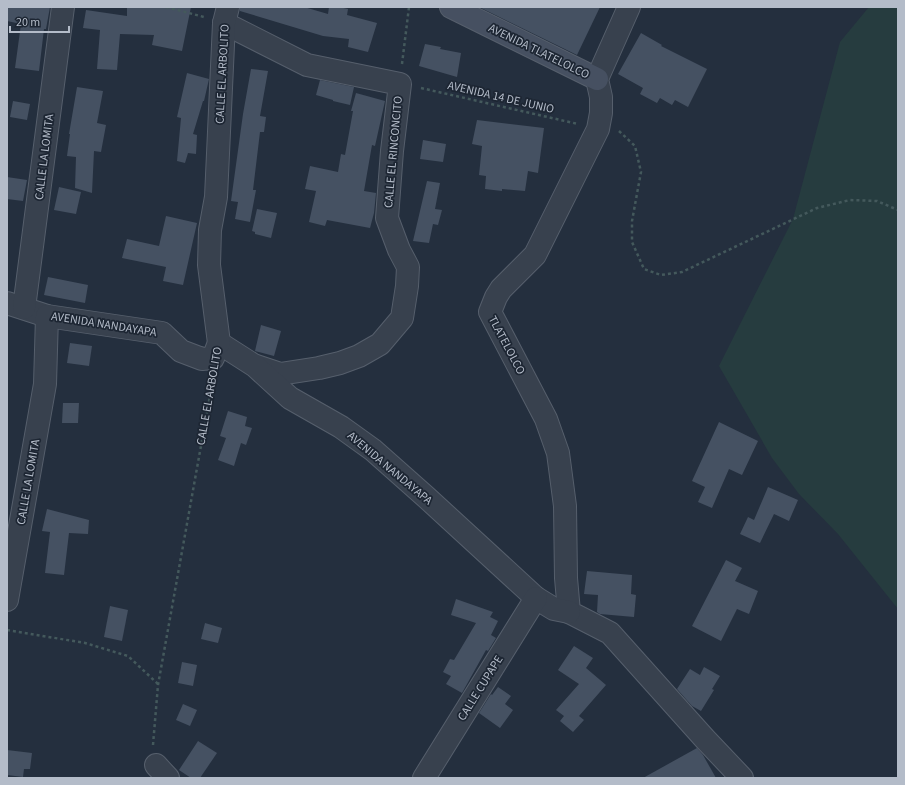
<svg xmlns="http://www.w3.org/2000/svg" width="905" height="785" viewBox="0 0 905 785" font-family="'Source Sans 3',sans-serif">
	<style>
		.green { fill: #263c3f }
		.building { fill: #455162 }
		.lines { fill: none; stroke-linecap: round; stroke-linejoin: round }
		.street-casing { stroke: #565f6c; stroke-width: 24 }
		.secondary-casing { stroke: #565f6c; stroke-width: 24 }
		.path { stroke: #44595c; stroke-width: 2.5; stroke-dasharray: 3 3; stroke-linecap: butt }
		.street { stroke: #38414e; stroke-width: 22 }
		.secondary { stroke: #465061; stroke-width: 22 }
		.labels { text-anchor: middle; stroke-width: 3.5; stroke-linejoin: round; paint-order: stroke }
		.street-label { font-size: 12px; fill: #b4bcc9; stroke: #1d2633 }
	</style>
	<rect width="100%" height="100%" fill="#242f3e"/>
	<path class="green" d="M869 7H898V609L838 534 799 494 772 458 719 366 793 219 840 42Z"/>
	<g class="building">
		<path d="M7 7H50L46 29H44L39 71 15 68 21 24 7 21Z"/>
		<path d="M127 7H191L182 51 152 45 154 35 120 34 117 70 97 69 100 30 83 28 86 10 127 16Z"/>
		<path d="M240 7H304L328 14 329 7H339L348 9 347 15 377 23 368 52 348 47 349 39 323 36 240 11Z"/>
		<path d="M479 7H600L577 55Z"/>
		<path d="M641 33 662 45 661 46 707 69 688 107 675 100 672 105 660 98 657 103 640 94 643 88 618 74Z"/>
		<path d="M425 44 441 47 440 49 461 53 457 77 419 66Z"/>
		<path d="M251 69 268 71 260 116 266 117 264 132H260L253 190H256L250 222 235 219 238 202 231 201 243 114Z"/>
		<path d="M187 73 209 79 204 101H203L193 134 197 135 196 154 188 153 185 163 177 161 181 118 177 117Z"/>
		<path d="M320 80 354 87 350 105 333 101V100L316 95Z"/>
		<path d="M77 87 103 91 97 123 106 125 101 152 94 151 92 193 75 188 76 157 67 156 70 134H69Z"/>
		<path d="M356 93 385 101 375 146 372 145 364 191 376 193 374 213 370 228 327 220 325 226 309 222 316 191 305 189 310 166 338 172 341 154 345 155 353 111H351Z"/>
		<path d="M13 101 30 104 27 120 10 117Z"/>
		<path d="M477 120 544 128 538 173 528 171 525 191 502 189V191L485 189 486 176 479 175 482 146 472 144Z"/>
		<path d="M423 140 446 144 443 162 420 159Z"/>
		<path d="M7 177 27 180 23 201 7 199Z"/>
		<path d="M427 181 440 183 435 209 442 210 438 225 433 224 429 243 413 241Z"/>
		<path d="M59 187 81 192 76 214 54 210Z"/>
		<path d="M257 209 277 213 271 238 255 234V232L252 231Z"/>
		<path d="M166 216 197 223 183 285 163 281 166 267 122 258 127 239 159 246Z"/>
		<path d="M48 277 88 285 85 303 44 295Z"/>
		<path d="M261 325 281 331 274 356 255 351Z"/>
		<path d="M70 343 92 346 89 366 67 363Z"/>
		<path d="M63 403H79L78 423H62Z"/>
		<path d="M228 411 247 417 245 426 252 428 246 445 241 443 234 466 218 460 226 438 220 436Z"/>
		<path d="M719 422 758 441 742 475 729 469 712 508 698 502 705 487 692 481Z"/>
		<path d="M768 487 798 500 789 521 774 514 760 543 740 534 748 517 754 520Z"/>
		<path d="M47 509 89 520 88 534 69 533 64 575 45 573 50 532 42 531Z"/>
		<path d="M726 560 742 568 735 581 758 591 749 614 737 609 721 641 692 626Z"/>
		<path d="M587 571 632 575 631 594 636 595 634 617 600 614 597 612 598 595 584 594Z"/>
		<path d="M456 599 493 612 490 617 498 621 491 635 496 638 488 651 486 650 462 693 446 684 451 676 443 672 450 659 454 660 476 623 451 615Z"/>
		<path d="M110 606 128 610 122 641 104 637Z"/>
		<path d="M205 623 222 628 218 643 201 639Z"/>
		<path d="M574 646 593 658 586 668 606 685 579 716 584 720 573 732 560 721 564 716 556 710 579 684 558 670Z"/>
		<path d="M182 662 197 665 193 686 178 683Z"/>
		<path d="M704 667 720 676 712 689 714 690 701 711 692 706 677 689 690 669 700 675Z"/>
		<path d="M498 687 511 696 505 704 513 710 500 728 479 713 491 694 492 695Z"/>
		<path d="M183 704 197 710 190 726 176 720Z"/>
		<path d="M198 741 217 753 200 778H191L179 770Z"/>
		<path d="M697 748 703 755 716 778H643Z"/>
		<path d="M7 750 32 753 30 769H24L23 777 7 775Z"/>
	</g>
	<g class="lines">
		<defs>
			<g id="street">
				<path d="M629 7 597 79 601 97V113L598 129 535 255 501 289 496 297 490 312 546 419 558 453 565 506 566 578 569 612 610 633 705 739 742 778"/>
				<path d="M224 23 307 65 400 84 392 151 387 218 399 250 408 267 407 286 402 318 380 344 359 356 340 363 319 368 280 374 256 366"/>
				<path d="M7 303 47 316 162 333 181 351 202 359 213 358 219 343 255 366 290 398 341 427 373 450 426 497 536 598 554 609 569 612"/>
				<path d="M24 308 63 7"/>
				<path d="M219 343 209 265 210 230 216 197 224 23 228 7"/>
				<path d="M7 600 45 384 47 316"/>
				<path d="M156 765 168 778"/>
				<path d="M424 778 536 598"/>
			</g>
			<path id="secondary" d="M451 7 597 79"/>
		</defs>
		<use href="#street" class="street-casing"/>
		<use href="#secondary" class="secondary-casing"/>
		<g class="path">
			<path d="M166 7 204 17"/>
			<path d="M402 64 409 7"/>
			<path d="M421 88 578 124"/>
			<path d="M619 131 635 146 641 172 632 221V242L644 269 661 275 682 272 817 208 850 200 877 201 898 210"/>
			<path d="M7 630 85 643 128 656 158 684"/>
			<path d="M153 745 158 685 213 379"/>
		</g>
		<use href="#street" class="street"/>
		<use href="#secondary" class="secondary"/>
	</g>
	<g class="labels">
		<g class="street-label">
			<text transform="translate(539 51) rotate(26)" y="4">AVENIDA TLATELOLCO</text>
			<text transform="translate(222 74) rotate(-87)" y="4">CALLE EL ARBOLITO</text>
			<text transform="translate(501 97) rotate(13)" y="4">AVENIDA 14 DE JUNIO</text>
			<text transform="translate(393 152) rotate(-85)" y="4">CALLE EL RINCONCITO</text>
			<text transform="translate(44 157) rotate(-83)" y="4">CALLE LA LOMITA</text>
			<text transform="translate(104 324) rotate(9)" y="4">AVENIDA NANDAYAPA</text>
			<text transform="translate(507 345) rotate(62)" y="4">TLATELOLCO</text>
			<text transform="translate(209 396) rotate(-80)" y="4">CALLE EL ARBOLITO</text>
			<text transform="translate(390 468) rotate(40)" y="4">AVENIDA NANDAYAPA</text>
			<text transform="translate(28 482) rotate(-80)" y="4">CALLE LA LOMITA</text>
			<text transform="translate(480 688) rotate(-58)" y="4">CALLE CUPAPE</text>
		</g>
	</g>
	<rect width="905" height="785" fill="none" stroke="#b4bcc9" stroke-width="16"/>
	<path d="M10 26v6h59v-6" fill="none" stroke="#b4bcc9" stroke-width="2"/>
	<text x="16" y="26" font-size="12" fill="#b4bcc9" stroke="#1d2633" stroke-width="3" paint-order="stroke">20 m</text>
</svg>
